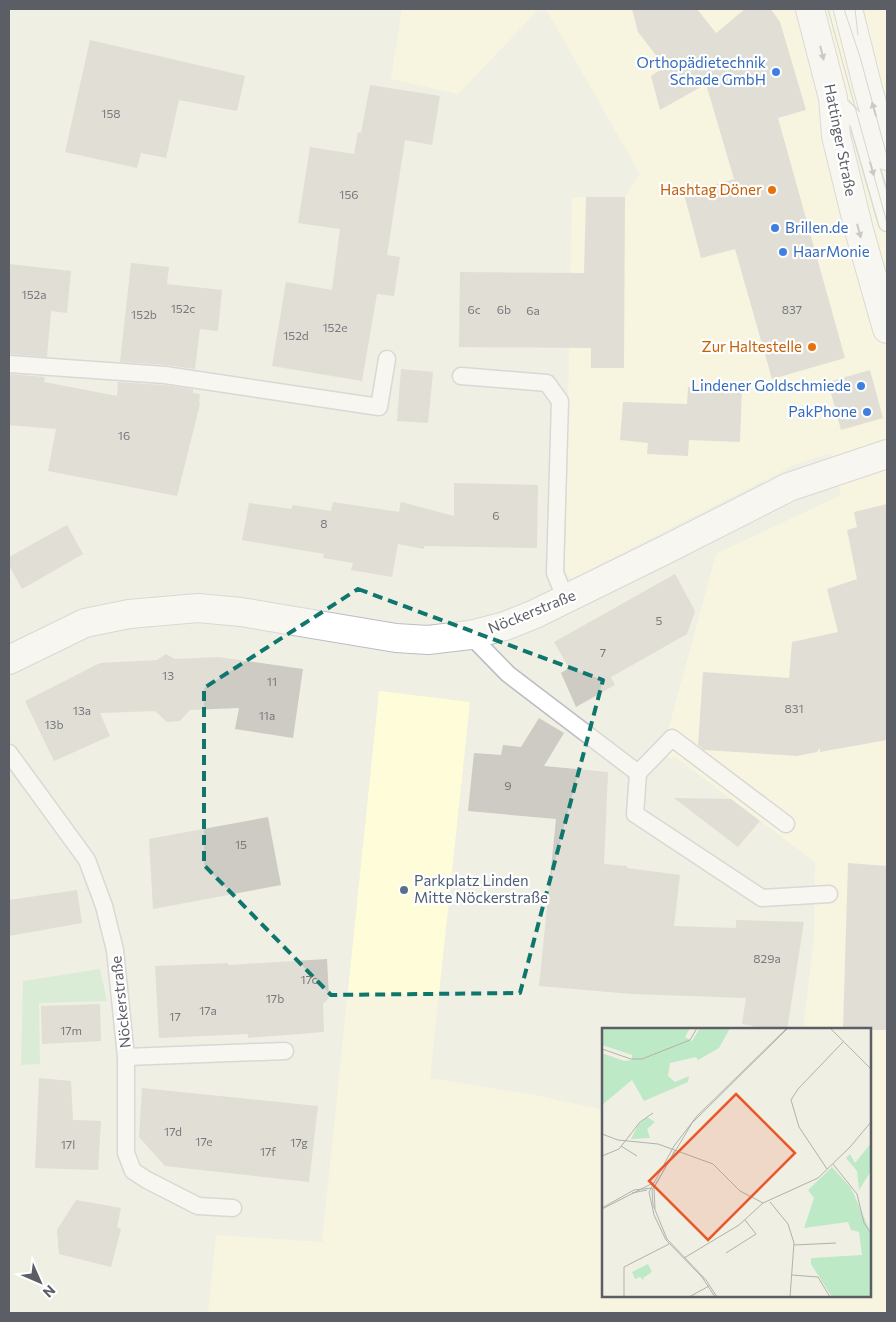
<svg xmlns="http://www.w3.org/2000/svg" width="896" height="1322" viewBox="0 0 896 1322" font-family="Commissioner,sans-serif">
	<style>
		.commercial { fill: #fffdd9 }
		.green { fill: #bee9c6 }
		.building { fill: #cdcbc3 }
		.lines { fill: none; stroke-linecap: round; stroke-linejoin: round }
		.lane-casing { stroke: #bbbcc4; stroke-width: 19 }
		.street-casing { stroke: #bbbcc4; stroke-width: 30 }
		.secondary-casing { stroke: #bec0c8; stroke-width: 30 }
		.lane { stroke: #fff; stroke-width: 16 }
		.street { stroke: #fff; stroke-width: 28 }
		.secondary { stroke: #fff; stroke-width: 28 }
		.tram { stroke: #b7b7b9; stroke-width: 1 }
		.oneway { fill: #9d9ea3 }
		.marked { fill: none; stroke: #0f766e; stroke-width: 4; stroke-dasharray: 10 6; stroke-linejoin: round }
		.shop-dot { fill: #3f7fe0; stroke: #fff; stroke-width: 2 }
		.food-dot { fill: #e8710a; stroke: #fff; stroke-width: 2 }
		.service-dot { fill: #5c6f8a; stroke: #fff; stroke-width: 2 }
		.labels { text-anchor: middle; stroke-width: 4.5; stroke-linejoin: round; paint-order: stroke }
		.number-label { font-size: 12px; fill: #78797d }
		.shop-label { font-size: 15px; fill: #366cbe; stroke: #fff; text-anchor: end }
		.street-label { font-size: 15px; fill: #5c5e66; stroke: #fff }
		.food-label { font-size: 15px; fill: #c56008; stroke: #fff; text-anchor: end }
		.service-label { font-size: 15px; fill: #4e5e75; stroke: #fff; text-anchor: start }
		.inset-road { fill: none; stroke: #b1b1ae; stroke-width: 1 }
		.view { fill: #e85929; fill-opacity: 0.15; stroke: #e85929; stroke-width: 2.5 }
		.inset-edge { fill: none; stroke: #5c5e66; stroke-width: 2.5 }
	</style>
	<rect width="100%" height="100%" fill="#f0efe4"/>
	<g class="commercial">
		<path d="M402 9H539L458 94 391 79Z"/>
		<path d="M546 9H887V1313H208L216 1235 322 1242 379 691 470 702 430 1078 535 1095 603 1110 604 1296H870V1030L803 1029 814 939 815 862 674 756 671 759 662 753 716 554 841 495 831 453 796 464 571 579 565 569 572 197H625L640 174Z"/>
	</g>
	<path class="green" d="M100 969 107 1001 39 1003 40 1064 21 1065 23 981Z"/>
	<g class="building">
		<path d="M632 9H697L716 33 745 9H771L780 22 806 110 778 118 845 358 772 379 735 249 701 258 684 194 734 179 706 84 660 110 651 76 665 67 638 32Z"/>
		<path d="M90 40 245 76 237 111 179 100 166 158 141 153 137 168 65 152Z"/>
		<path d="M370 85 440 96 432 145 405 140 387 255 400 257 394 296 377 294 362 381 272 366 286 282 332 290 340 229 298 223 310 147 354 154 358 132 361 133Z"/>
		<path d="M586 197H625L624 368H591V348L459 347 460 272 584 273Z"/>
		<path d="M131 263 169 267 167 284 222 290 218 331 200 329 195 369 166 365 120 362Z"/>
		<path d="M9 264 71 271 67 313 51 311 47 357 9 354Z"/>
		<path d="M401 369 433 372 428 423 397 421Z"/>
		<path d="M870 370 883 418 841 430 828 382Z"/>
		<path d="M9 374 45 377 44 382 117 396 118 382 164 385 193 389V393L200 394 199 403 200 404 177 496 48 471 56 429 9 425Z"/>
		<path d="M688 387 742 389 740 442 689 440 688 456 647 454 648 443 620 440 623 402 687 404Z"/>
		<path d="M454 483 538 485 537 548 424 546V549L398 544 392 577 351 570 353 563 323 558 324 554 242 540 249 503 292 509V505L331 511 333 502 399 512 401 502 454 516Z"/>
		<path d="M887 504V740L820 752V748L817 752 797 756 704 750 698 745 703 672 789 678 792 642 838 632 827 589 857 579 847 530 857 527 854 512Z"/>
		<path d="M67 525 83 554 22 589 9 565V557Z"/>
		<path d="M675 574 695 611 687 634 611 677 615 685 576 707 561 673 569 668 554 642Z"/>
		<path d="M166 654 175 659 218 657 303 669 293 738 235 729 239 708 190 710 180 721 167 722 155 711 100 713 110 736 54 761 25 701 100 663 157 660Z"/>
		<path d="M539 718 564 733 544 766 608 772 604 864 627 866V868L680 875 674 926 736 928V920L804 922 787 1030H753V1026L742 1024 746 998 632 994 539 986 556 819 468 811 474 753 501 755 503 745 521 747Z"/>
		<path d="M674 798 731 799 760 821 738 847Z"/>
		<path d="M268 817 281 885 153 909 149 839Z"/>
		<path d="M848 863 887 866V1030H853V1028H843Z"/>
		<path d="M77 890 82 923 9 936V900Z"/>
		<path d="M327 959 329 998 323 1004 324 1032 248 1038V1034L159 1038 155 966 228 963V965Z"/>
		<path d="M100 1004 101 1041 42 1044 41 1006Z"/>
		<path d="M39 1078 71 1081 73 1120 101 1121 98 1170 35 1168Z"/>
		<path d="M142 1088 318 1106 309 1182 165 1166 139 1137Z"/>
		<path d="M76 1200 121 1208 117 1227 121 1229 111 1267 59 1254 57 1230Z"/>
	</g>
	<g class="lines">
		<defs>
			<g id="lane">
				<path d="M833 98 858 122 887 223"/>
				<path d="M9 364 165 375 379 407 387 359"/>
				<path d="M461 376 547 383 560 401 555 573 566 600"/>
				<path d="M470 635 508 674 638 773 635 814 762 898 829 894"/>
				<path d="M9 753 87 860 104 906 115 950 126 1057V1153L133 1171 147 1180 198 1206 233 1208"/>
				<path d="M638 773 672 738 786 824"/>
				<path d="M126 1057 285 1051"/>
			</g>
			<path id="street" d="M9 660 85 623 129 614 198 608 241 612 396 638 428 640 470 635 505 626 535 614 663 551 789 487 887 454"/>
			<g id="secondary">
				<path d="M810 9 833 98 836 136 859 230 887 329"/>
				<path d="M848 9 868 89 887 156"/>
			</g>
		</defs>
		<use href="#lane" class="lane-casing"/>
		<use href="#street" class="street-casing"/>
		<use href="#secondary" class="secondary-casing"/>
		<use href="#lane" class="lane"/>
		<use href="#street" class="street"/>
		<use href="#secondary" class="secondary"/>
		<g class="tram">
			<path d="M828 9 887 223"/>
			<path d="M844 9 860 57 887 156"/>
			<path d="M855 9 858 35"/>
		</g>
	</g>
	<defs><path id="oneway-solid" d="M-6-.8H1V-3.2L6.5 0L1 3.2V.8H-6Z" transform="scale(1.25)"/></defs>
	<g class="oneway">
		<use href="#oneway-solid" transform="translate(822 53) rotate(76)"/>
		<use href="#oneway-solid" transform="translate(874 109) rotate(-106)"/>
		<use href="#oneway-solid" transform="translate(872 169) rotate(74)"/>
		<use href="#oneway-solid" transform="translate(859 231) rotate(75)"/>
	</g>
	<path d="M0 0H896V1322H0ZM358 589 603 680 520 993 331 995 204 865V688Z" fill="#f0efe4" fill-opacity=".55" fill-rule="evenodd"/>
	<path class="marked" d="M358 589 603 680 520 993 331 995 204 865V688Z"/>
	<g class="shop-dot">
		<circle cx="776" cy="72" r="5"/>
		<circle cx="775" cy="228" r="5"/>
		<circle cx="783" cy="252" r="5"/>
		<circle cx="861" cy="386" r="5"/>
		<circle cx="867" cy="412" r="5"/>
	</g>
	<g class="food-dot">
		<circle cx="772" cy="190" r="5"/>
		<circle cx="812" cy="347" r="5"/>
	</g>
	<circle class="service-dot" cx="404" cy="890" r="5"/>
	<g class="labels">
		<g class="number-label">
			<text x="111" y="118">158</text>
			<text x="349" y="199">156</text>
			<text x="34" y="299">152a</text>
			<text x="183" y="313">152c</text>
			<text x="474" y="314">6c</text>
			<text x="504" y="314">6b</text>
			<text x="792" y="314">837</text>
			<text x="533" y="315">6a</text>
			<text x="144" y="319">152b</text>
			<text x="335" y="332">152e</text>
			<text x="296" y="340">152d</text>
			<text x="124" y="440">16</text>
			<text x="496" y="520">6</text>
			<text x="324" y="528">8</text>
			<text x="659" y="625">5</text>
			<text x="603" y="657">7</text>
			<text x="168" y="680">13</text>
			<text x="272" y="686">11</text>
			<text x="794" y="713">831</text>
			<text x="82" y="715">13a</text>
			<text x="267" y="720">11a</text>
			<text x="54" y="729">13b</text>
			<text x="508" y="790">9</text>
			<text x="241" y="849">15</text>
			<text x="767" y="963">829a</text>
			<text x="309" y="984">17c</text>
			<text x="275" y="1003">17b</text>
			<text x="208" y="1015">17a</text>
			<text x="175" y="1021">17</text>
			<text x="71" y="1035">17m</text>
			<text x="173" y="1136">17d</text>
			<text x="204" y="1146">17e</text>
			<text x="299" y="1147">17g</text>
			<text x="68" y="1149">17l</text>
			<text x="268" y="1156">17f</text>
		</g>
		<g class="shop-label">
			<text x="766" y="68">Orthopädietechnik<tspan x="766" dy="17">Schade GmbH</tspan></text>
			<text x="785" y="233" text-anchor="start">Brillen.de</text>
			<text x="793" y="257" text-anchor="start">HaarMonie</text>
			<text x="851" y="391">Lindener Goldschmiede</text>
			<text x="857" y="417">PakPhone</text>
		</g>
		<g class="street-label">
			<text transform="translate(840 140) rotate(79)" y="5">Hattinger Straße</text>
			<text transform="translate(532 612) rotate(-22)" y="5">Nöckerstraße</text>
			<text transform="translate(121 1002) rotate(-96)" y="5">Nöckerstraße</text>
		</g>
		<g class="food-label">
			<text x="762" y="195">Hashtag Döner</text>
			<text x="802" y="352">Zur Haltestelle</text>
		</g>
		<g class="service-label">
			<text x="414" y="886">Parkplatz Linden<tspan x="414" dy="17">Mitte Nöckerstraße</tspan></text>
		</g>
	</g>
	<g transform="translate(602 1028)">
		<rect width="269" height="269" fill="#f0efe4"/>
		<path d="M0 0H88L83 9 90 13 98 0H128L117 20 96 32 94 29 68 35 66 48 73 54 87 48 86 54 42 73 30 52 0 77V25L22 33 30 32V27L0 17ZM45 89 53 94 45 101 48 110 29 111 36 97ZM269 115V143L257 162 255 143 244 130 248 126 253 135ZM230 139 249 160 268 203 269 269H230L209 236V230L260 227 257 204 249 202 246 194 202 200 212 170 206 162ZM46 236 50 244 41 250 42 253 38 249 33 251 30 244Z" fill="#bee9c6"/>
		<path class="inset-road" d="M228 0 269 41M0 21 29 31H40L88 12 95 0M0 106 16 112 56 116 111 136 138 163 161 175M19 118 35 128M0 128 17 121 38 94 51 85M231 136 255 166 262 195 269 205M225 141 197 99 189 72 196 61 241 14M30 165 45 162M168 174 186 196 192 215 188 269M161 175 216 150 248 119 269 94M0 180 32 162 50 160M0 181 53 154M53 181 52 160 73 122M192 217 234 215M124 225 154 206 143 192M82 230 137 197 161 175M190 247 216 249 228 269M22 269V239L67 216M87 269 107 258M113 269 100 249 64 212 52 187 47 164 72 118 95 88 185 0M115 269 104 252 65 211 51 177 50 162 90 95 186 0"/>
		<path class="view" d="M134 66 193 125 106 212 47 153Z"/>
		<rect width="269" height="269" class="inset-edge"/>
	</g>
	<rect width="896" height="1322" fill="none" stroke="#5c5e66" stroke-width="20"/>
	<g transform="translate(40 1282) rotate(135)" stroke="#ffffff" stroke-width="4" paint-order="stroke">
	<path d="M0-4L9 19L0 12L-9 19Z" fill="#5c5e66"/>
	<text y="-8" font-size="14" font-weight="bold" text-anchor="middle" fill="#5c5e66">N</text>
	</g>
</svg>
